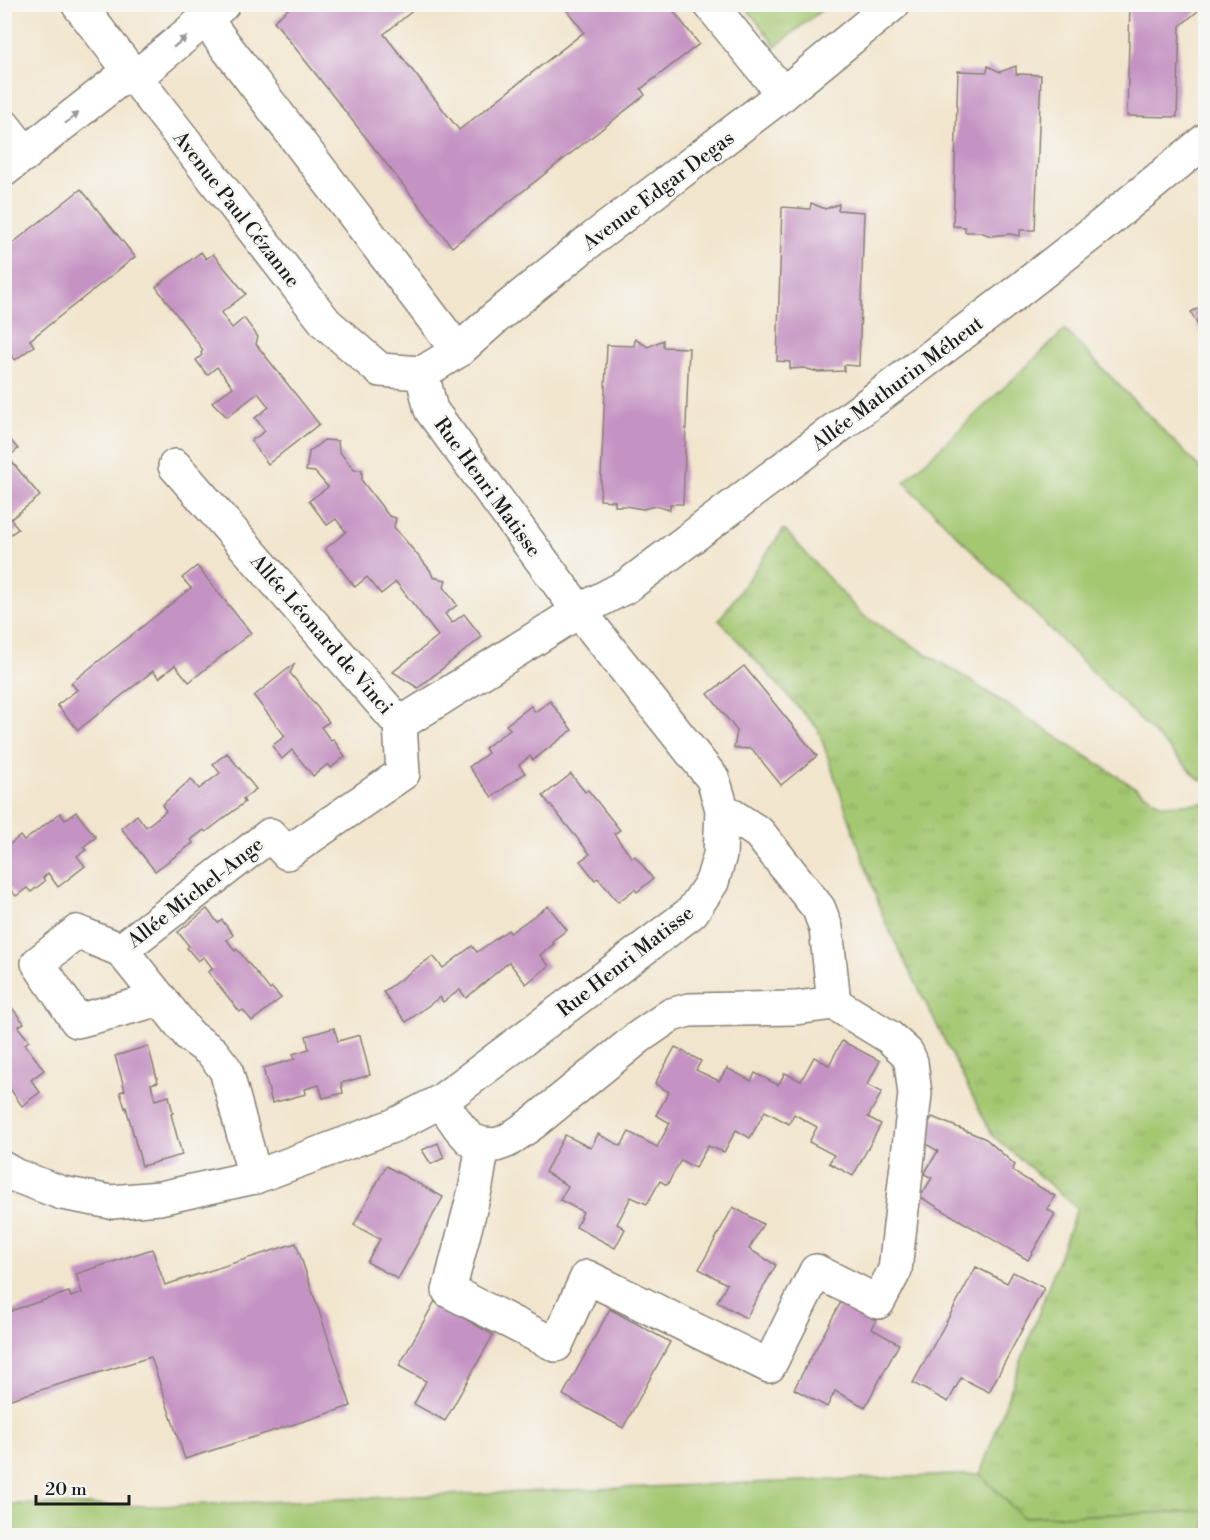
<svg xmlns="http://www.w3.org/2000/svg" width="1210" height="1540" viewBox="0 0 1210 1540" font-family="'Libre Bodoni',serif">
	<style>
		.grass { fill: #a4c872; stroke: #607247; stroke-width: 1.5 }
		.park { fill: url(#park-tufts); stroke: #607247; stroke-width: 1.5 }
		.building { fill: #c593c3 }
		.lines { fill: none; stroke-linecap: round; stroke-linejoin: round }
		.minor-casing { stroke: #878074; stroke-width: 36 }
		.minor { stroke: #fff; stroke-width: 33 }
		.oneway { fill: #999 }
		.labels { text-anchor: middle; stroke-width: 5; stroke-linejoin: round; paint-order: stroke }
		.street-label { font-size: 20px; fill: #1c1c1c; stroke: #f6f6f2 }
	</style>
	<defs>
		<pattern id="park-tufts" width="24" height="20" patternUnits="userSpaceOnUse" patternTransform="scale(1.5)"><rect width="24" height="20" fill="#a4c872"/><path d="M3 7l-1-3M5 7V3M7 7l1-3M15 17l-1-3M17 17v-4M19 17l1-3" fill="none" stroke="#8dab62"/></pattern>
	</defs>
	<rect width="100%" height="100%" fill="#f6f6f2"/>
	<filter id="ink" filterUnits="userSpaceOnUse"><feTurbulence type="fractalNoise" baseFrequency=".0167" numOctaves="2"/><feDisplacementMap in="SourceGraphic" scale="12" xChannelSelector="R" yChannelSelector="G"/><feConvolveMatrix kernelMatrix="1 2 1 2 8 2 1 2 1" color-interpolation-filters="sRGB"/></filter>
	<filter id="wash" filterUnits="userSpaceOnUse"><feTurbulence type="fractalNoise" baseFrequency=".008" numOctaves="4" result="noise"/><feDisplacementMap in="SourceGraphic" scale="24" xChannelSelector="R" yChannelSelector="G"/><feGaussianBlur stdDeviation="1.35" result="paint"/><feColorMatrix in="noise" values="0 0 0 0 0 0 0 0 0 0 0 0 0 0 0 0 0 1.4 0 .05"/><feComposite in="paint" operator="in"/></filter>
	<g filter="url(#wash)">
		<rect width="100%" height="100%" fill="#f2e5cd"/>
		<g class="grass">
			<path d="M1065 330 1205 473 1206 777 1201 781 904 482Z"/>
			<path d="M980 1474 1023 1517 1206 1511 1205 1536H5V1504L160 1506Z"/>
		</g>
		<g class="park">
			<path d="M744 5H828L776 46Z"/>
			<path d="M784 529 862 615 950 668 1162 805 1205 803V1511L1022 1517 980 1474 1077 1208 992 1135 885 922 818 729 719 620Z"/>
		</g>
		<g id="blocks">
			<g class="building">
				<path d="M294 4H421L384 34 459 130 584 32 562 4H668L699 44 641 89 645 95 452 247 274 21Z"/>
				<path d="M1130 4H1206L1180 26 1177 117 1127 116Z"/>
				<path d="M988 66 1000 72 1016 66V74L1041 75 1035 230H1020V236L1010 234 991 236 980 232H965V227L953 226 958 71 987 72Z"/>
				<path d="M81 189 135 257 30 340 34 346 15 360 4 346V250Z"/>
				<path d="M811 203 825 209 839 204 838 210 864 212 859 366 844 365V371L818 372 804 368 790 369V362L777 361 782 207 810 209Z"/>
				<path d="M201 252 206 259 213 254 246 294 221 313 232 328 244 318 258 337 256 344 319 424 268 464 251 441 265 431 255 418 269 407 258 393 227 417 212 402 233 387 217 367 207 375 196 360 202 355 201 353 203 350 156 287Z"/>
				<path d="M1206 304V341L1191 312Z"/>
				<path d="M635 339 648 347 663 340V347L689 348 683 504H670V510L655 506 643 509 625 506H615V501L600 500 607 345 634 346Z"/>
				<path d="M4 432 18 449 8 457 40 496 11 519 18 529 4 539Z"/>
				<path d="M324 440 338 441 339 451 354 470H362V481L389 516 396 518 394 527 430 570 433 577 446 580 444 587 457 605 445 614 452 623 464 614 482 637 418 688 393 672 438 636 396 582 381 594 367 577 355 587 325 549 346 532 336 519 327 525 309 501 328 487 315 472 306 471 309 452Z"/>
				<path d="M197 566 251 633 189 682 175 665 159 678 153 671 78 730 57 705 77 690 71 683 191 588 182 578Z"/>
				<path d="M295 663 290 673 329 722 321 727 331 741 333 739 345 756 331 768 328 764 313 776 292 750 282 759 272 746 285 736 254 696Z"/>
				<path d="M744 666 817 756 781 785 752 749 734 748 737 731 708 694Z"/>
				<path d="M550 701 572 730 533 760 530 756 519 765 525 773 492 797 469 767 488 753 485 748 510 729 506 725 531 706 535 712Z"/>
				<path d="M227 753 256 789 243 799 245 802 206 832 204 830 191 840 193 843 155 871 121 828 137 815 146 827 166 811 162 805 191 779 199 789 220 773 213 764Z"/>
				<path d="M571 774 585 792 588 790 620 830 614 834 632 858 635 856 653 879 637 892 635 889 618 902 598 878 595 880 580 861 590 854 543 796Z"/>
				<path d="M76 812 96 837 83 847 86 850 77 856 85 866 58 887 48 873 43 878 45 881 31 892 27 888 16 896 4 882V849L20 836 24 841 60 813 65 820Z"/>
				<path d="M548 906 567 930 552 941 554 944 540 955 549 966 526 984 509 962 466 998 460 990 443 1002 440 997 406 1022 383 992 433 956 443 968 472 946 477 952 508 930 510 933Z"/>
				<path d="M207 909 218 923 222 920 233 935 227 940 235 951 237 949 270 990 272 988 281 998 252 1021 243 1010 240 1012 208 972 213 969 204 957 198 961 187 948 189 946 178 932Z"/>
				<path d="M12 1008 24 1023 18 1027 29 1041 25 1044 44 1070 31 1080 40 1092 22 1106 4 1080V1013Z"/>
				<path d="M334 1028 338 1041 360 1035 370 1075 341 1083 343 1093 323 1098 319 1085 305 1089 306 1094 272 1103 263 1068 295 1059 293 1054 309 1049 306 1036Z"/>
				<path d="M842 1041 880 1061 867 1085 882 1092 868 1117 881 1124 853 1176 829 1163 834 1155 809 1142 817 1127 794 1114 789 1124 765 1111 750 1138 736 1130 724 1152 708 1146 695 1168 681 1160 667 1185 660 1181 647 1204 631 1197 617 1224 625 1229 615 1248 576 1227 583 1212 560 1200 568 1186 545 1172 565 1135 591 1148 598 1134 621 1146 629 1132 657 1147 670 1123 656 1115 669 1092 655 1084 675 1047 701 1061 696 1070 719 1081 727 1068 751 1081 755 1073 778 1085 785 1073 801 1081 814 1057 829 1065Z"/>
				<path d="M148 1046 158 1082 151 1084 155 1100 169 1096 173 1113 171 1114 182 1155 142 1166 126 1107 125 1108 120 1092 125 1090 115 1056Z"/>
				<path d="M932 1117 986 1139 1015 1165 1012 1171 1055 1196 1047 1209 1055 1214 1028 1260 920 1197 932 1178 924 1174 938 1151 919 1140Z"/>
				<path d="M438 1143 444 1158 431 1164 422 1150Z"/>
				<path d="M386 1166 443 1197 398 1279 367 1262 380 1239 354 1225Z"/>
				<path d="M733 1207 763 1224 749 1249 776 1265 746 1318 717 1302 727 1284 699 1269Z"/>
				<path d="M296 1243 351 1406 185 1459 151 1357 4 1401V1313L69 1292 71 1297 82 1293 76 1274 152 1249 165 1285Z"/>
				<path d="M976 1267 1007 1283 1013 1272 1044 1288 989 1392 961 1378 948 1402 913 1383Z"/>
				<path d="M435 1301 493 1335 445 1421 414 1404 426 1381 399 1366Z"/>
				<path d="M841 1302 876 1320 872 1329 899 1344 865 1407 835 1391 827 1407 794 1389Z"/>
				<path d="M610 1309 670 1342 623 1428 563 1395Z"/>
			</g>
		</g>
	</g>
	<g filter="url(#ink)">
		<use href="#blocks" fill-opacity="0" stroke="#878074" stroke-width="1.5"/>
		<g class="lines">
			<defs>
				<g id="minor">
					<path d="M78 4 326 323 380 370 422 373"/>
					<path d="M710 4 783 94"/>
					<path d="M206 20 458 351"/>
					<path d="M135 78 223 4"/>
					<path d="M4 126 26 154"/>
					<path d="M4 170 130 71"/>
					<path d="M422 373 458 351 495 318 582 247 783 94 893 4"/>
					<path d="M175 466 400 724"/>
					<path d="M400 724 579 611 627 586 1008 299 1100 227 1206 140"/>
					<path d="M722 809 759 833 819 909 826 928 834 1003"/>
					<path d="M121 950 270 835 287 853 403 773 400 724"/>
					<path d="M161 999 77 1021 38 963 77 932 121 950 190 1036 212 1052 226 1070 255 1177"/>
					<path d="M441 1101 460 1128 471 1140 483 1144 496 1145 507 1141 533 1123 639 1037 671 1015 689 1010 796 1008 834 1003 889 1037 907 1053 911 1062 915 1094 895 1270 878 1302 816 1271 769 1366 587 1277 556 1345 449 1291 476 1186 483 1144"/>
					<path d="M4 1169 14 1175 62 1193 111 1202 160 1198 255 1177 395 1125 441 1101 692 912 712 882 720 855 722 809 713 779 579 611 431 410 422 373"/>
				</g>
			</defs>
			<use href="#minor" class="minor-casing"/>
			<use href="#minor" class="minor"/>
		</g>
		<defs><path id="oneway-solid" d="M-6-.8H1V-3.2L6.5 0L1 3.2V.8H-6Z" transform="scale(1.5)"/></defs>
		<g class="oneway">
			<use href="#oneway-solid" transform="translate(180 42) rotate(-39)"/>
			<use href="#oneway-solid" transform="translate(72 118) rotate(-38)"/>
		</g>
	</g>
	<g class="labels">
		<g class="street-label">
			<text transform="translate(658 190) rotate(-37)" y="7">Avenue Edgar Degas</text>
			<text transform="translate(237 209) rotate(52)" y="7">Avenue Paul Cézanne</text>
			<text transform="translate(897 383) rotate(-37)" y="7">Allée Mathurin Méheut</text>
			<text transform="translate(488 487) rotate(54)" y="7">Rue Henri Matisse</text>
			<text transform="translate(322 634) rotate(49)" y="7">Allée Léonard de Vinci</text>
			<text transform="translate(195 892) rotate(-38)" y="7">Allée Michel-Ange</text>
			<text transform="translate(625 961) rotate(-38)" y="7">Rue Henri Matisse</text>
		</g>
	</g>
	<rect width="1210" height="1540" fill="none" stroke="#f6f6f2" stroke-width="24"/>
	<path d="M36 1495v9h93v-9" fill="none" stroke="#1c1c1c" stroke-width="3"/>
	<text x="45" y="1495" font-size="18" fill="#1c1c1c" stroke="#f6f6f2" stroke-width="4.5" paint-order="stroke">20 m</text>
</svg>
